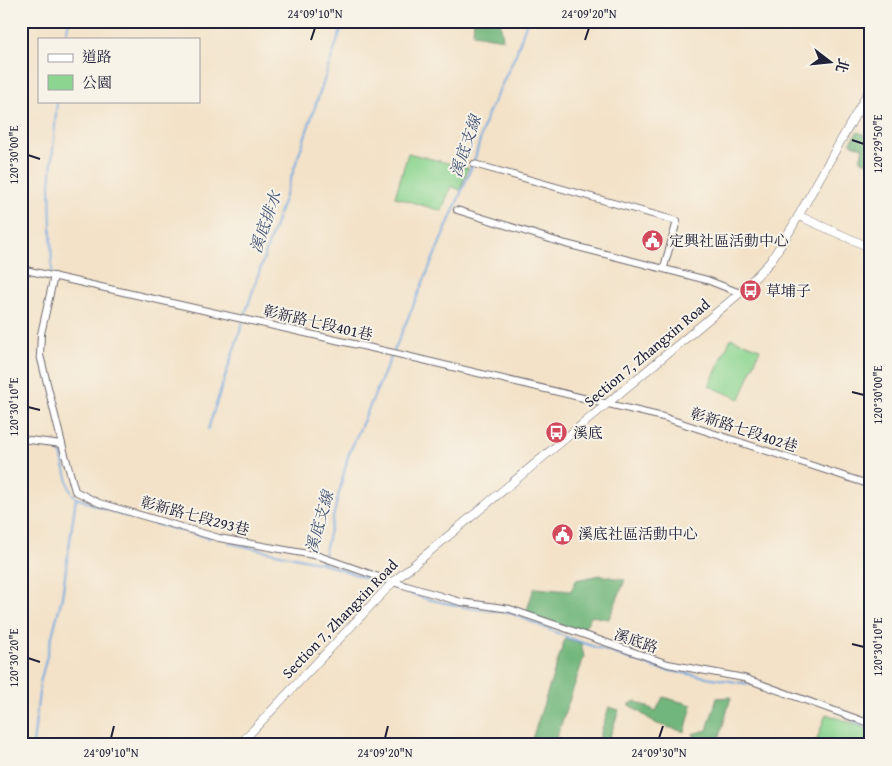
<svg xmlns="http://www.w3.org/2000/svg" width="892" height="766" viewBox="0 0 892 766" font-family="'Gentium Book Plus','Noto Serif TC',serif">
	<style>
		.green { fill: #8cd591; stroke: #577c66 }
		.forest { fill: #71b67b; stroke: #4a6c5b }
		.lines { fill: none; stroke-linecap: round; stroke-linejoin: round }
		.stream { stroke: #74a8e0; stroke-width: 2 }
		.minor-casing { stroke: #6b656c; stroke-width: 8 }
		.tertiary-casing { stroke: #6b656c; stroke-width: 9 }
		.minor { stroke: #fff; stroke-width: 6 }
		.tertiary { stroke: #fff; stroke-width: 8 }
		.ticks { fill: none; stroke: #22223b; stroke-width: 2 }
		.labels { text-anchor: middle; stroke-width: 4; stroke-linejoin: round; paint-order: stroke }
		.poi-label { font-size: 15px; fill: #22223b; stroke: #f7f3e8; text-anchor: start }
		.street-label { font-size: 15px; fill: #22223b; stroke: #f7f3e8 }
		.water-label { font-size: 16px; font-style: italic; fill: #3f5175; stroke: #f7f3e8 }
		.neatline { fill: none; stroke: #22223b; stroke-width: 2 }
		.ticks-label { font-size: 12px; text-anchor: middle; fill: #22223b }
	</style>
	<rect width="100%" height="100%" fill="#f7f3e8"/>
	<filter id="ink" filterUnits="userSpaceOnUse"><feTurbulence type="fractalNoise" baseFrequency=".02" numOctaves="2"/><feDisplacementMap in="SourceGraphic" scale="10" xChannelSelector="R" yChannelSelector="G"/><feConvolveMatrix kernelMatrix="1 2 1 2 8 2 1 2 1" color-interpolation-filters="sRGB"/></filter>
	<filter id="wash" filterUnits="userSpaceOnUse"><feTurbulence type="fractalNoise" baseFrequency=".0096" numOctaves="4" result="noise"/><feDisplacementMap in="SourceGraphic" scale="20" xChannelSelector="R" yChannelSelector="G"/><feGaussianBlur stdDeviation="1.12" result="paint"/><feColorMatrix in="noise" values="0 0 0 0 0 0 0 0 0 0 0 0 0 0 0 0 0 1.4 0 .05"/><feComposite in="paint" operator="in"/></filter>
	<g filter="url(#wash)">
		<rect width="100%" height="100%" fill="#f3e2c8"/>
		<g class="green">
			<path d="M408 153 468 168 460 190 451 186 442 211 395 197Z"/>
			<path d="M731 338 760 349 740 399 709 386Z"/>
			<path d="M826 714 861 726 871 732V745H815Z"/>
		</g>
		<g class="forest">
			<path d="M474 21H500L503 39 473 34Z"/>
			<path d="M857 132 871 136 870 164 860 160 863 148 850 143Z"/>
			<path d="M600 575 625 580 609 619 591 616 583 631 534 618 526 613 534 588 571 591 576 580Z"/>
			<path d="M565 639 581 643 584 657 554 745H530Z"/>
			<path d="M663 697 692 705 685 732 657 724 629 705 635 701 656 711Z"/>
			<path d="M731 697 718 743H701L692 734 707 730 717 698Z"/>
			<path d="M609 707 619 710 607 745H597Z"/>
		</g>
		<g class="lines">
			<g class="stream">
				<path d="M65 39 69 21"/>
				<path d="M52 273 50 186 57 101"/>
				<path d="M244 317 344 21"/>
				<path d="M394 351 460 195 475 158 486 118 516 54 527 21"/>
				<path d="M208 429 243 322"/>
				<path d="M60 449 70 490 76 498"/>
				<path d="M229 543 322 563 348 456 392 355"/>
				<path d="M322 563 386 585"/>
				<path d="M391 587 427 599 469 608 511 613 569 638 659 669 754 685"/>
				<path d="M852 720 871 728"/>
				<path d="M33 745 40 683 62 597 76 498 121 515 210 538"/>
			</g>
		</g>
	</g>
	<g filter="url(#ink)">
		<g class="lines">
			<defs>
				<g id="minor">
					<path d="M474 164 677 221 664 267"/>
					<path d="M457 210 566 244 707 280 740 293"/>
					<path d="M21 269 398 354 663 417 871 485"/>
					<path d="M54 276 41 334 40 355 62 444"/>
					<path d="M21 439 62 444 75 491 99 503 219 538 319 556 393 582 461 602 510 609 668 664 744 678 871 724"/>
				</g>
				<g id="tertiary">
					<path d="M799 216 871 248"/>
					<path d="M239 745 393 582 740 293 770 262 791 229 871 87"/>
				</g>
			</defs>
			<use href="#minor" class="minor-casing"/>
			<use href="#tertiary" class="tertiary-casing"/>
			<use href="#minor" class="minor"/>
			<use href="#tertiary" class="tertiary"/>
		</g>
	</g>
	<path class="ticks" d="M311 40 315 28M585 40 589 28M852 140 864 144M28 155 40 159M852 392 864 395M28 407 40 410M852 644 864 647M28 658 40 662M111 738 114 726M385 738 388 726M659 738 663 726"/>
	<defs>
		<symbol id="civic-disc" viewBox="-11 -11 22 22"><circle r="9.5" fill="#d1495b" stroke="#f7f3e8"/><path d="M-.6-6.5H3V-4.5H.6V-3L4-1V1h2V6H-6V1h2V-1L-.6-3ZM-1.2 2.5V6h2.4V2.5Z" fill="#fff"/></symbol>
		<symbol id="bus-disc" viewBox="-11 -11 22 22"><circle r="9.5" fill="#d1495b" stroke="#f7f3e8"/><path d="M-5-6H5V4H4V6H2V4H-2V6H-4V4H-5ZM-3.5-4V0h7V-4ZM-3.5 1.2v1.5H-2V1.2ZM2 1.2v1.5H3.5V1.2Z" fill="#fff"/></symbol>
	</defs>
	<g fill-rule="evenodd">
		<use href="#civic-disc" x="640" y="228" width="25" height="25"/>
		<use href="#bus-disc" x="738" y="278" width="25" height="25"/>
		<use href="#bus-disc" x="544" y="420" width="25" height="25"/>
		<use href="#civic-disc" x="550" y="522" width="25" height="25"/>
	</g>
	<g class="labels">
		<g class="poi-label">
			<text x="669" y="246">定興社區活動中心</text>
			<text x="766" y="296">草埔子</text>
			<text x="573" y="438">溪底</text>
			<text x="578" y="539">溪底社區活動中心</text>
		</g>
		<g class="street-label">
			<text transform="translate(318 323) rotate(13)" y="5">彰新路七段401巷</text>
			<text transform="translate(647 353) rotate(-40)" y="5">Section 7, Zhangxin Road</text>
			<text transform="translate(744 430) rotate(18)" y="5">彰新路七段402巷</text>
			<text transform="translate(195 516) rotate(15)" y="5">彰新路七段293巷</text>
			<text transform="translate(340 619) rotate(-46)" y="5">Section 7, Zhangxin Road</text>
			<text transform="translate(636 641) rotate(19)" y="5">溪底路</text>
		</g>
		<g class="water-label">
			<text transform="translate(465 146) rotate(-71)" y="6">溪底支線</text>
			<text transform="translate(265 222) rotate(-71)" y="6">溪底排水</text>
			<text transform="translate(319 522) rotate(-74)" y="6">溪底支線</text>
		</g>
	</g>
	<rect width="892" height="766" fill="none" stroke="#f7f3e8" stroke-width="55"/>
	<rect x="38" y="38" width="162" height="65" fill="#f7f3e8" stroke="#a29fa3"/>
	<rect x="48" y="54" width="25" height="8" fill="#ffffff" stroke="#a29fa3"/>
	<text x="82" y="62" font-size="15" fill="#22223b">道路</text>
	<rect x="48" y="75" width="25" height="15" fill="#8cd591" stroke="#a29fa3"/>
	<text x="82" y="88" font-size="15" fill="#22223b">公園</text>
	<g transform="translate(830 62) rotate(106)" stroke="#f7f3e8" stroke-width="4" paint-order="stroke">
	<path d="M0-4L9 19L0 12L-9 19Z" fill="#22223b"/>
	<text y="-8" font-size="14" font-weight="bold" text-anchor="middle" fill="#22223b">北</text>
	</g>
	<rect x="28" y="28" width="836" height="710" class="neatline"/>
	<g class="ticks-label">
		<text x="315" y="18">24°09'10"N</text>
		<text x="589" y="18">24°09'20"N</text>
		<text transform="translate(878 144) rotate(-90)" y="4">120°29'50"E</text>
		<text transform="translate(14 155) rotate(-90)" y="4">120°30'00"E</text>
		<text transform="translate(878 395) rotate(-90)" y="4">120°30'00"E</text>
		<text transform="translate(14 407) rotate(-90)" y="4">120°30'10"E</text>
		<text transform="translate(878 647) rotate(-90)" y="4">120°30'10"E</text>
		<text transform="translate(14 658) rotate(-90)" y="4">120°30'20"E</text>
		<text x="111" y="757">24°09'10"N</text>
		<text x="385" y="757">24°09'20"N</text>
		<text x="659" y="757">24°09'30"N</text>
	</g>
</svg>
